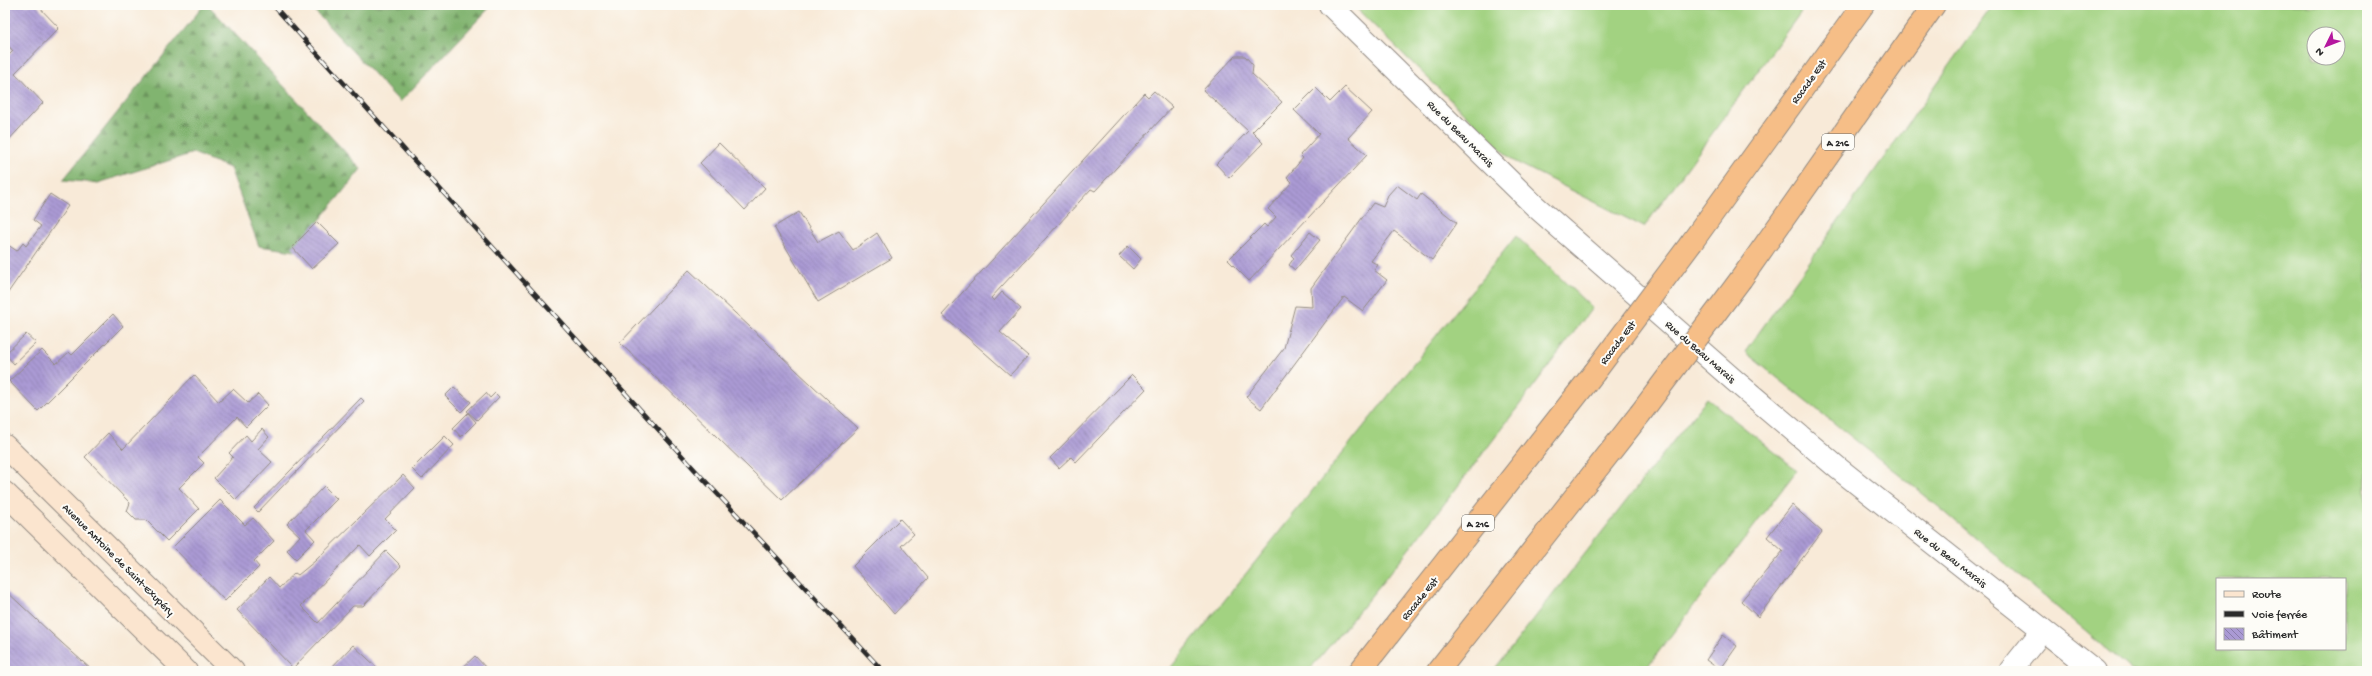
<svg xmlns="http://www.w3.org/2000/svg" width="2372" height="676" viewBox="0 0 2372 676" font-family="'Gochi Hand',sans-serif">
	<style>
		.grass { fill: #a2d281; stroke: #667e56; fill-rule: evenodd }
		.forest { fill: url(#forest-firs); stroke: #56704d }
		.building { fill: url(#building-back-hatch) }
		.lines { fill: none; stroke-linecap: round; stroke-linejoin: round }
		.street-casing { stroke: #928a82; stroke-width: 24 }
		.secondary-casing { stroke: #928a82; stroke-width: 24 }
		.highway-casing { stroke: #928a82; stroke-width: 24 }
		.street { stroke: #fff; stroke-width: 22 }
		.secondary { stroke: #fbe5cf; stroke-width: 22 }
		.highway { stroke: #f6be87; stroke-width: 22 }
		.rail-casing { stroke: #2b2b2b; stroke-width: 4.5 }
		.rail { stroke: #fdfcf7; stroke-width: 3; stroke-dasharray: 9; stroke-linecap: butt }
		.highway-bridge-casing { stroke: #928a82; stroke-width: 24; stroke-linecap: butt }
		.highway-bridge { stroke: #f6be87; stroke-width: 22 }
		.labels { text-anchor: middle; stroke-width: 4; stroke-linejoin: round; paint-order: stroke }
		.shield { fill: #fdfcf7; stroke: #6a6a68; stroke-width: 1 }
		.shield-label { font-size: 10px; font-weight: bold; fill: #2b2b2b }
		.street-label { font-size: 11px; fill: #2b2b2b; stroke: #fdfcf7 }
	</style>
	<defs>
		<pattern id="forest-firs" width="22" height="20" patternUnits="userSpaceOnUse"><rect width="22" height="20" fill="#81b46f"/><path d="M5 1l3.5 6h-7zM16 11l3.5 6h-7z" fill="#6a935b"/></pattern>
		<pattern id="building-back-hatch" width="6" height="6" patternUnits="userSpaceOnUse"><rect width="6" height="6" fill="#aa9ad4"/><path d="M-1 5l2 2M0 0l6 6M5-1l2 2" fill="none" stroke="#8b7eac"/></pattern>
	</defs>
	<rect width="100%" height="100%" fill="#fdfcf7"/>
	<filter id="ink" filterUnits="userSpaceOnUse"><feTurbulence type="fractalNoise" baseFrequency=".025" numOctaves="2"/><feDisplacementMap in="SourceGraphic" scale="8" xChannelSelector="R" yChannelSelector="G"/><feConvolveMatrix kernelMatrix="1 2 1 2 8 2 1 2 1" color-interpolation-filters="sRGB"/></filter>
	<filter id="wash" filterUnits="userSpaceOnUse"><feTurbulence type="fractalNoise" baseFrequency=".012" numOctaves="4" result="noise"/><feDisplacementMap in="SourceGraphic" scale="16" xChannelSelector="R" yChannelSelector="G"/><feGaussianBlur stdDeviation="0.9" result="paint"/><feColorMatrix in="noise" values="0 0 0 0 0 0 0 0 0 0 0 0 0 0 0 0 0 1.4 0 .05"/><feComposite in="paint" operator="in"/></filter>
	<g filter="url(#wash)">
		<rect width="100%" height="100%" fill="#f8ead8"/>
		<g class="grass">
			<path d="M1353 5H1806L1644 227 1512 160Z"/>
			<path d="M1993 5H2367V671H2132L1933 502 1745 352ZM2314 34H2338V58H2314ZM2217 579H2345V649H2217Z"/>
			<path d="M1516 236 1592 308C1500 431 1409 555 1308 671H1168Z"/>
			<path d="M1707 398 1797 470 1644 671H1493Z"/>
		</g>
		<g class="forest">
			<path d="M204 5H208L361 169 295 251 259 246 230 168 193 153 98 183 63 180Z"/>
			<path d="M309 5H492L400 102Z"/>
		</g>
		<g id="blocks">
			<g class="building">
				<path d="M5 5H37L59 28 15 73 43 103 5 144V59L13 51 5 42Z"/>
				<path d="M1235 56H1245L1253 65 1252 74 1282 102 1252 132 1263 143 1229 178 1216 164 1248 131 1203 90Z"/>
				<path d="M1345 87 1372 112 1348 138 1367 155 1249 281 1228 260 1264 224 1267 227 1276 217 1268 209 1292 182 1287 177 1303 158 1300 155 1319 134 1294 110 1316 88 1330 102Z"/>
				<path d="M1154 91 1172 107 1095 191 1091 189 991 298 994 301 1002 292 1021 309 1000 332 1028 356 1010 375 942 315 1144 93 1148 97Z"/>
				<path d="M719 143 765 188 745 210 700 163Z"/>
				<path d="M1397 185 1417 200 1421 194 1457 223 1432 260 1394 231 1371 261 1378 265 1374 270 1387 280 1363 311 1344 297 1261 409 1246 397 1284 348 1295 306 1312 307 1311 288 1373 203 1383 207 1388 195Z"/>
				<path d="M50 194 68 206 5 297V243L17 251 23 243 26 246 41 226 33 220Z"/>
				<path d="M799 212 818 242 839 231 853 250 877 233 892 258 818 302 774 227Z"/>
				<path d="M317 222 339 244 312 269 292 247Z"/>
				<path d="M1310 232 1320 240 1295 270 1289 265 1294 258 1291 255Z"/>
				<path d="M1128 246 1141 259 1133 269 1119 256Z"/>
				<path d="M689 270 858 428 782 500 620 343Z"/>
				<path d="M113 314 123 326 38 411 9 381 42 350 56 364 69 352 72 355Z"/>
				<path d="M26 334 36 343 14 364 5 354Z"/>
				<path d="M194 375 219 402 233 389 248 403 258 394 268 405 246 427 237 417 198 457 204 463 179 488 199 509 167 541 146 520H136L127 511 130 503 85 457 108 433 123 449Z"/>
				<path d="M1132 375 1146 389 1076 462 1071 457 1059 468 1050 458Z"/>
				<path d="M454 387 471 402 461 412 445 396Z"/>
				<path d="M486 393 490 398 495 393 499 397 477 420 467 411Z"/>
				<path d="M361 398 364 401 258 512 254 508Z"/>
				<path d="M468 413 476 422 461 437 453 428Z"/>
				<path d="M262 429 269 437 258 449 272 462 236 500 214 478 233 457 229 453 246 435 251 441Z"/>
				<path d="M445 436 454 445 422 479 412 469Z"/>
				<path d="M403 475 415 488 385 519 396 530 370 556 360 545 301 606 318 623 386 551 401 566 363 606H353L293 668 237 610 269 577 279 588 295 573 298 575 315 561Z"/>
				<path d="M324 486 337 499 306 530 315 540 296 559 287 550 300 536 287 524Z"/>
				<path d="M220 500 245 525 253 518 274 541 254 561 259 567 225 601 173 547Z"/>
				<path d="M1792 505 1822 532 1758 617 1741 601 1783 551 1767 537Z"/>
				<path d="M900 519 914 534 901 546 928 578 894 614 853 566Z"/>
				<path d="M5 590 52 634 93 671H5Z"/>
				<path d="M1723 635 1737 646 1720 670 1706 660Z"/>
				<path d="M353 645 381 671H328Z"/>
				<path d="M475 656 488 670 459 671Z"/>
			</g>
		</g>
	</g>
	<g filter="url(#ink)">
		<use href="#blocks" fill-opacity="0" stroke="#928a82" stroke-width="1"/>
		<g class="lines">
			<defs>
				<g id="street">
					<path d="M1330 5 1535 206 1735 381 1839 469 2095 671"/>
					<path d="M2010 671 2043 630"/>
				</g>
				<g id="secondary">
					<path d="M5 446 233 671"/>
					<path d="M5 493 186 671"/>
				</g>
				<g id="highway">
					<path d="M1692 242 1863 5"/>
					<path d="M1741 279 1934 5"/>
					<path d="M1360 671 1594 373"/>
					<path d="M1438 671 1640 414"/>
				</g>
			</defs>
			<use href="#street" class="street-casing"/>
			<use href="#secondary" class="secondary-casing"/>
			<use href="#highway" class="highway-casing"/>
			<use href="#street" class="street"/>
			<use href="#secondary" class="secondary"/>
			<use href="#highway" class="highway"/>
			<defs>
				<path id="rail" d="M273 5 695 470 883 671"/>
			</defs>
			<use href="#rail" class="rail-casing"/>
			<use href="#rail" class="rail"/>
			<defs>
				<g id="highway-bridge">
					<path d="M1594 373 1692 242"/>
					<path d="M1640 414 1741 279"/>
				</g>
			</defs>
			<use href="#highway-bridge" class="highway-bridge-casing"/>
			<use href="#highway-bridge" class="highway-bridge"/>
		</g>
	</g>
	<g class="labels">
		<g class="shield">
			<rect x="1822" y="134" width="32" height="16" rx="3"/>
			<rect x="1462" y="515" width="32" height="16" rx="3"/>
		</g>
		<g class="shield-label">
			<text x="1838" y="146">A 216</text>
			<text x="1478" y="527">A 216</text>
		</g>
		<g class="street-label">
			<text transform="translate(1808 81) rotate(-54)" y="4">Rocade Est</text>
			<text transform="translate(1461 133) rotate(45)" y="4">Rue du Beau Marais</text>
			<text transform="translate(1617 342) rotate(-53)" y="4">Rocade Est</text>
			<text transform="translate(1701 351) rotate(41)" y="4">Rue du Beau Marais</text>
			<text transform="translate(1951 557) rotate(38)" y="4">Rue du Beau Marais</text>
			<text transform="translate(119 559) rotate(45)" y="4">Avenue Antoine de Saint-Exupéry</text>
			<text transform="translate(1419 598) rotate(-51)" y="4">Rocade Est</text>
		</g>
	</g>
	<rect width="2372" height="676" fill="none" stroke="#fdfcf7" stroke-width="20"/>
	<rect x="2216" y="578" width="130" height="72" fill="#fdfcf7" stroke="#a9a8a5"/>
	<rect x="2224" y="591" width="20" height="6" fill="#fbe5cf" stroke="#a9a8a5"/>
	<text x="2252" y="598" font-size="12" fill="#2b2b2b">Route</text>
	<rect x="2224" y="611" width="20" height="6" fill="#2b2b2b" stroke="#a9a8a5"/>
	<text x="2252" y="618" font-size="12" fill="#2b2b2b">Voie ferrée</text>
	<rect x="2224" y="628" width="20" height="12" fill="url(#building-back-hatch)" stroke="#a9a8a5"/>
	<text x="2252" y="638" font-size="12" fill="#2b2b2b">Bâtiment</text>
	<g transform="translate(2326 46) rotate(227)"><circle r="19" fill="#fdfcf7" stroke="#a9a8a5"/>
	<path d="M0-3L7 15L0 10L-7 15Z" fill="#b5179e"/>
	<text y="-6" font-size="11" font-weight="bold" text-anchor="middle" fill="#2b2b2b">N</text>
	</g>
</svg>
